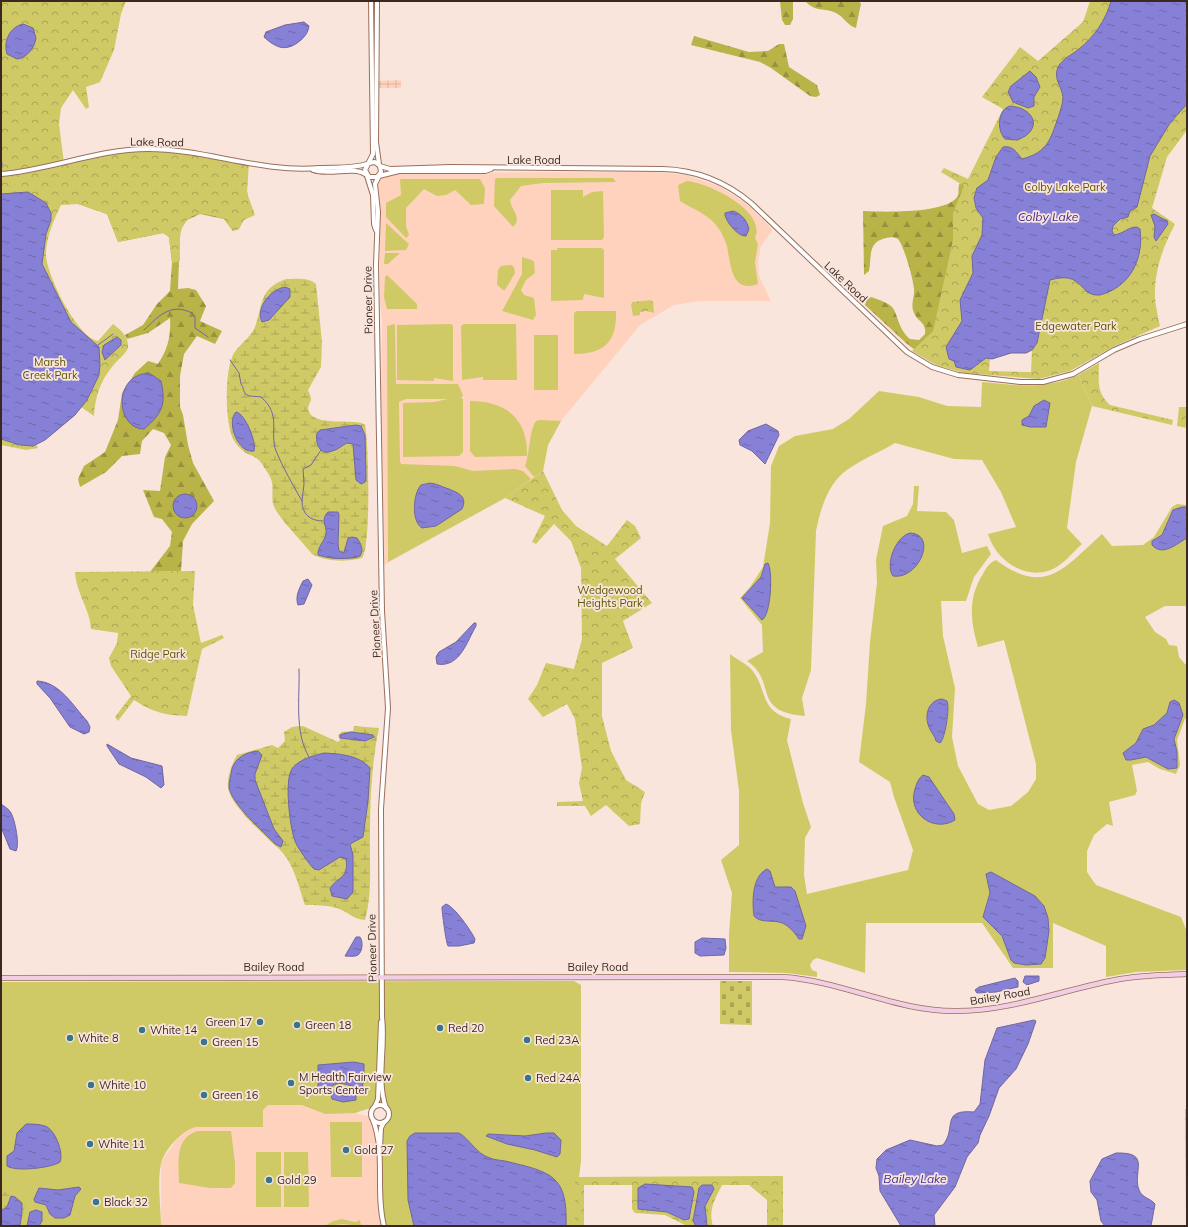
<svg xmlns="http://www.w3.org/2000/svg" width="1188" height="1227" viewBox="0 0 1188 1227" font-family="Mulish,sans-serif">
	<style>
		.built { fill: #ffd2be }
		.industrial { fill: url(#industrial-grid) }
		.grass { fill: #d0ca66 }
		.forest { fill: url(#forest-firs) }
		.wetland { fill: url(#wetland-marsh) }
		.cemetery { fill: url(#cemetery-stones) }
		.park { fill: url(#park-crowns); fill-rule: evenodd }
		.water { fill: url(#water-ripples); stroke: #7066a0 }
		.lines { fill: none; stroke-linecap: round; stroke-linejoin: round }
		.stream { stroke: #7066a0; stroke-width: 1 }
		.tertiary-casing { stroke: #9a6f5c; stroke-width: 6 }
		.secondary-casing { stroke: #9a6f5c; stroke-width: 6 }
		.tertiary { stroke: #fff; stroke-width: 4 }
		.secondary { stroke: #f1cee3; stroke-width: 4.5 }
		.poi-dot { fill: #38748b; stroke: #f9e5dc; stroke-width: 1.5 }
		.labels { text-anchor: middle; stroke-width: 3.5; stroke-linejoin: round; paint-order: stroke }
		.street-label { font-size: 11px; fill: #3b2921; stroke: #f9e5dc }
		.park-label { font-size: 11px; fill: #5a5500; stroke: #f9e5dc }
		.poi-label { font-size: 11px; fill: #3b2921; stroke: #f9e5dc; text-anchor: start }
		.water-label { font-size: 12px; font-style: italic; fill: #422d93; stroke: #f9e5dc }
	</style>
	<defs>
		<pattern id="industrial-grid" width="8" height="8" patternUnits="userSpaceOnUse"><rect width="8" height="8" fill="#ffd2be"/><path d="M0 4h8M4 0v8" fill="none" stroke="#dbb4a3"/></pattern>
		<pattern id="forest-firs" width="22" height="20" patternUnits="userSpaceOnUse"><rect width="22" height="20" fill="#b9b348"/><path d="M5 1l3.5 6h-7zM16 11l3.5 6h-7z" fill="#98923c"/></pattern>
		<pattern id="wetland-marsh" width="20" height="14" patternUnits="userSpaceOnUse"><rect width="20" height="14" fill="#d0ca66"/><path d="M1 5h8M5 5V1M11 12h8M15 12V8" fill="none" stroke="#aaa454"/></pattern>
		<pattern id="cemetery-stones" width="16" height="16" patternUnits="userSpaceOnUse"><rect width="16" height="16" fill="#d0ca66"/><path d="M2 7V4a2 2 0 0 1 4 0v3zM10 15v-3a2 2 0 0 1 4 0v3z" fill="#aaa454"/></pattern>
		<pattern id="park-crowns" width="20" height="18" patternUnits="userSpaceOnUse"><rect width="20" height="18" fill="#d0ca66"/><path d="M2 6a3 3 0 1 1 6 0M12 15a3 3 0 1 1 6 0" fill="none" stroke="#aaa454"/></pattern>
		<pattern id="water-ripples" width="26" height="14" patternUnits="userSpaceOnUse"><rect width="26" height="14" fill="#8780d7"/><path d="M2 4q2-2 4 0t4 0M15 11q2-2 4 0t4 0" fill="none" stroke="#7069ae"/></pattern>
	</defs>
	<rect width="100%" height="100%" fill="#f9e5dc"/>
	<g class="built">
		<path d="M655 172 686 175 719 186 746 203 771 228 772 231 761 246 758 262 759 276 771 301H700L674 305 640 325 561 421 548 445 543 471 505 498 384 565 381 394 382 324 380 300V206L376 186 380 178 396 173Z"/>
		<path d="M268 1105H302L317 1109 321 1113H355L367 1116 372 1119 376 1128 384 1226H161V1162L179 1136 187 1130 196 1127H263V1110Z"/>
	</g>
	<path class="industrial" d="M401 80V88H379V81Z"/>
	<g class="grass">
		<path d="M497 178H613L616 182 543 183 521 186 510 200C511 210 523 218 513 227L494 206 495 179Z"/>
		<path d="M400 179H480L485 188 484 204 471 205 455 190 446 195 437 196 424 189 406 208V226L409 235 406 238 386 217V203L401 195Z"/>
		<path d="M687 181C709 183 767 211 755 238L758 244 755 263 758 284C729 295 731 259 726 243 724 239 722 233 719 229 709 214 694 210 680 201L678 185Z"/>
		<path d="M551 190H583V197L592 192 603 191 604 237 602 240H551Z"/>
		<path d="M386 223 409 244 406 250 385 251Z"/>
		<path d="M557 248H602L604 250V298L584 294 583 300 551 301V250H557Z"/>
		<path d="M400 253 388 264H384L385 253Z"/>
		<path d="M522 257 532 260 534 262 535 273 526 280 521 290 524 295 534 298 536 315 533 320 502 311 522 274Z"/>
		<path d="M511 265 514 267 515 273 505 290H503L497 285 498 270 501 266Z"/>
		<path d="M387 275 417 304V309H387L384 297 385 277Z"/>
		<path d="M577 311H616C617 341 605 354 574 354V313Z"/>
		<path d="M395 324 396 384H458L463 395 461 399H463V452L459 456 403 457V403L434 402 448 399H406L399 402 400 461 401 464 455 466 473 471 515 469 523 471 531 479 505 498 388 562 387 326Z"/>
		<path d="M451 324 453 326V381L434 378V381L397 380V325Z"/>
		<path d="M464 324H516L517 380H483V377L462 380 461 326Z"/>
		<rect x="534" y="335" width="24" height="55"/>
		<path d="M1078 375 1092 406 1076 462 1067 528 1082 544C1073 552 1064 564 1053 569 1027 581 998 562 989 537L988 534 1016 527 1001 492 982 460 954 459 895 443C880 452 856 462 843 473 827 487 820 511 816 531L811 670 802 698 805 716C750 712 778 681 747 661L763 652 762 625 740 598 750 587 763 567 770 523 771 466 779 446 795 436 833 429 849 419 879 391 919 397 947 406 981 407 982 382C1016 385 1046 390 1078 375Z"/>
		<path d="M470 401C506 401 528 419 527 456L475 457 470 451Z"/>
		<path d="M540 420 561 421 548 445 543 471 534 477 525 466C530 453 529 431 536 421Z"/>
		<path d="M914 486H919L917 511 946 512 954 520 962 553 987 546 991 554 974 577 966 601H941L943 636 955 688 952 737 958 766 978 804 989 810 1011 806 1028 792 1036 779V764L1004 640 978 647C970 621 968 597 983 574 986 568 990 562 996 560 1046 597 1064 568 1102 534L1112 546 1143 545 1154 537 1172 507 1177 504 1187 505V606H1165L1145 617 1155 632 1166 639 1169 645 1177 646 1179 657 1185 664H1187V718L1185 719 1177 740 1180 765 1176 774 1160 769 1148 762 1132 765 1137 791 1135 795 1109 802 1113 826 1107 824 1094 835 1087 851V872L1096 885 1181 917 1187 932V970L1136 972 1106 977V946L1053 923V968H1013L982 923H866L865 973 817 958 813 960 810 965 812 970 817 972V977L787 973 729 972V934L732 893 721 860 739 845V791L731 730 730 654C737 660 746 663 752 670 768 690 759 711 791 719L787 740 803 803 811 827 805 838 804 875 807 894 908 870 913 850 894 797 890 782 859 762 866 704 870 642 877 583 876 560 883 526 907 516 913 504Z"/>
		<path d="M511 981H574L581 985V1161L579 1177H575V1226H384L380 1149 381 1131 388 1116 386 1108 380 1105 355 1113 325 1114 302 1105H268L263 1110V1127H196C182 1130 164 1150 161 1164 157 1182 161 1207 161 1226H1V982Z"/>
		<path d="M330 1122H362V1177H331Z"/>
		<path d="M197 1131H231L235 1162V1183L231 1188H210L179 1183C179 1163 174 1139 197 1131Z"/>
		<rect x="256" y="1152" width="25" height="55"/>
		<path d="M284 1152H308L309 1207H284Z"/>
		<path d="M342 1219 355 1222 360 1220 361 1226 343 1224 325 1226 333 1221Z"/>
	</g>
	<g class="forest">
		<path d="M780 1H793V19L790 25H785L782 20Z"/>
		<path d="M805 1H856L861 3 856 28C847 25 844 17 836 13 824 7 816 13 805 1Z"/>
		<path d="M694 36 749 52 768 51 779 44H784L789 67 817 85 820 95 816 97 810 96 771 68 760 62 691 45Z"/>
		<path d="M248 170 246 185 249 202 239 229 233 231 224 219 200 214 187 220 180 230 178 289 188 288 196 290 206 306 200 321 222 331 215 344 197 336 184 354 180 376V407L183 415 188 445 193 463 214 501 192 524 183 541 181 571 150 572 170 546 172 532 162 519 154 517 143 490 160 491 165 457 171 445 164 433 153 429 142 441 140 454 122 456 106 472 80 487 78 479 84 466 105 452 118 420 122 393 135 373 148 361 158 364C168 349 171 336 170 318L148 333 127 339 125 335 143 325 157 304 170 291 172 263 169 237 163 233 118 242 107 214 78 204H61Z"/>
		<path d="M960 183 966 185 972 227 924 357 906 343 865 305 867 299 871 297C877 299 886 302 891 306 898 312 897 328 910 339L919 340 925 334C927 323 917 321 914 313 910 304 915 297 914 289 913 278 904 246 898 239 894 237 891 237 886 238 867 242 872 257 869 271L864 275 863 211C882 212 945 214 957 197 960 193 957 187 960 183Z"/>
	</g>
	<g class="wetland">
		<path d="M286 279C295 279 309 277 316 284L322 342 321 367 308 390C309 393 311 396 311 399 311 402 308 405 308 408 310 429 358 417 365 425 369 443 371 548 362 558 347 562 326 562 312 554 303 542 277 517 273 504 271 495 275 484 269 475 266 470 262 464 259 460 256 457 252 456 248 454 243 452 236 444 233 439 225 423 224 369 234 353 240 344 250 338 255 327 263 306 258 289 286 279Z"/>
		<path d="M303 726 338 742 340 740 338 735 342 732 353 731 354 726 379 728C372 761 370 797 370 831 369 860 373 891 365 920 354 920 347 911 337 908 326 905 316 905 305 905 299 888 296 872 286 857 282 851 276 846 271 842 259 830 229 803 228 787 227 776 232 764 237 755L272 745 278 748 285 741 284 732 292 727Z"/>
		<path d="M1 1190 15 1196 25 1203 21 1226H1Z"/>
	</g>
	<path class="cemetery" d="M720 981H752V1025L720 1024Z"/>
	<g class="park">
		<path d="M1 1H126L121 14 114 50 100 82 86 87 89 107 86 109 73 90 61 108 59 124 64 163 104 153 160 149 249 162 247 193 255 215 244 220 239 229 233 231 224 219C217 217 206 213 199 214 176 219 180 243 180 261L172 263 169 237 164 233 118 242 107 214 78 204 61 205C54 219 46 238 46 254 46 274 77 337 98 341L113 324C121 330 129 337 128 348 125 355 117 360 112 367 100 381 95 398 94 416L81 407C73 418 48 439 36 444L38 448 26 450 1 445Z"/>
		<path d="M1090 1H1187V130L1167 157 1152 208 1175 224C1163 247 1154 271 1155 298 1156 308 1158 317 1160 326L1115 346 1070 371 1039 379 964 373 936 365 912 351 933 331 953 240V213L964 186 941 172 944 168 968 179 1003 109 982 97 1020 47 1038 61 1083 22ZM1032 350 1031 372 989 371 990 359 1011 353H1026Z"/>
		<path d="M651 300 653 302 654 313 647 311 640 312V315L633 316 631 304 633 302Z"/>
		<path d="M1099 363C1099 381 1096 392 1110 405L1173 420 1172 425 1092 406 1078 375Z"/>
		<path d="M1179 407H1187V428L1177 426Z"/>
		<path d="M543 471 562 510 576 526 607 546 627 520 635 526 641 538 615 559 652 603 623 621 633 648 602 663V716L611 751 626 780 645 792 641 803 640 824 629 826 606 805 591 816 585 806H557V802L583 801 579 783 582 768 575 719 567 704 543 717 528 699 537 685 546 663 574 669 582 639 581 568 571 541 554 524 536 544 532 542 545 516 505 498Z"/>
		<path d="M195 571 193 605 201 643 222 635 224 638 202 649 187 716C165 715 154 713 134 700L118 721 115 717 131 696 111 666 109 658 117 643 118 633 91 629C90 609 76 593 75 572Z"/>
		<path d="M1185 1109H1187V1226H1186Z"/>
		<path d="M783 1176V1226H767V1200L749 1185H722C715 1199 708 1210 713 1226H687L665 1215 635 1213 632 1209V1185H584V1226H575V1177Z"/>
	</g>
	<g class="water">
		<path d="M1111 1H1185L1187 6V104L1170 123 1150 156 1137 207 1130 211 1128 217 1120 219 1113 226 1112 231 1114 235C1123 234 1128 227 1137 227L1140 229C1144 259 1130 287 1100 295 1078 297 1085 270 1050 280L1037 343 1032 350 1026 353H1011L992 359 986 358 970 370 956 367 954 361 949 359 946 347 962 321 960 300 973 273 972 256 982 235 983 218 976 208 974 198 977 188 988 180 996 157 1003 147C1013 145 1017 153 1022 159 1048 152 1050 140 1058 118 1060 111 1063 104 1063 97 1062 87 1053 79 1058 67 1063 58 1072 55 1079 49 1094 37 1106 20 1111 1Z"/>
		<path d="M304 22 309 26C308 33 305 36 301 40 287 52 277 49 264 37L266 32 285 25Z"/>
		<path d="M23 24 33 28 36 38C35 47 27 58 17 59L7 54C3 41 10 27 23 24Z"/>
		<path d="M1030 71 1036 77 1040 87 1034 97V106L1028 108 1013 102 1008 92 1011 86Z"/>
		<path d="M1010 106C1036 108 1043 131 1017 140L1005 139C997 131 997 110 1010 106Z"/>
		<path d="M28 192 46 203 51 213V220L46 234 42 264 71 322 99 347 100 365 99 375 87 400 75 415 45 440 33 446 20 445 1 439V194Z"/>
		<path d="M733 211C742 214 747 221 749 229L746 236C738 237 724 220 725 213Z"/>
		<path d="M1154 214 1167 221 1168 224 1156 241 1154 237 1155 226 1151 215Z"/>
		<path d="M285 287 290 289V297L269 320 262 322C255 308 271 289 285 287Z"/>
		<path d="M117 337 121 340V345L105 360 102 352 104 345Z"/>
		<path d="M149 373 161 381C166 404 163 413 144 429 116 429 112 375 149 373Z"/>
		<path d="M1044 400 1050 403 1046 427H1030L1022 425V420L1029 416 1034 406Z"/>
		<path d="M236 412C245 413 257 443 254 451 238 454 226 422 236 412Z"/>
		<path d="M766 424 778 431 779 435 765 464 752 451 740 445 739 440 748 431Z"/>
		<path d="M356 425 361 426 365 435 366 479 365 482 361 484 356 480 353 444 347 443C342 445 338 450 332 451 320 456 315 444 317 433L320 430Z"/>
		<path d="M430 483C438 484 442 487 449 489 458 493 468 496 462 509L436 526 422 528C411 521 413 494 421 485Z"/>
		<circle cx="185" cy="506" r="12"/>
		<path d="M1182 507H1187V538C1176 544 1163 557 1152 545V541L1162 535 1173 510Z"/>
		<path d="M328 512H338L339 515 338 544 339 551 344 553 348 538 352 537 357 538C361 544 364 549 360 556 348 560 330 559 318 555 317 547 325 541 326 534 327 525 320 520 328 512Z"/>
		<path d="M910 533C938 534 919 580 893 576 885 565 895 537 910 533Z"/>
		<path d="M768 563C773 572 771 615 762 620L742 598 761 577 765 564Z"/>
		<path d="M308 579 312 585 304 604 298 605C295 597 299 589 303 581Z"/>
		<path d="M474 623H476V626C467 641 460 668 437 664L436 657 439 652 456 642Z"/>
		<path d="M37 681C60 682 73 706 87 721L90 727 89 732 84 734 70 727 50 698 37 684Z"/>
		<path d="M942 699 947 701C950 708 945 739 940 743L936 741C935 735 931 733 929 727 924 716 928 700 942 699Z"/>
		<path d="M1174 700 1179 703 1183 715 1174 739 1177 752V768L1168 769 1146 757 1131 760H1126L1123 753 1136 743 1143 729 1154 725 1167 713 1170 702Z"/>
		<path d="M351 732 373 735 374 737 365 741 340 738V735Z"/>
		<path d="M107 744 131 758 162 766 164 785 161 788 146 777 119 764 107 746Z"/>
		<path d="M258 751 262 755 255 774V780L274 829 283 841 281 847 275 844C263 831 232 805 229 787 229 781 231 775 232 769 235 758 246 752 258 751Z"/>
		<path d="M324 753C340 754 359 755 370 768L368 801 363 837 350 844 353 855V892L347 899 332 896 330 888C339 876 349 878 346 859L340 857 319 870 314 869C309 864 297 847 295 841 290 828 284 780 292 769 299 759 313 756 324 753Z"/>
		<path d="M923 775 929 777 954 814 955 820C934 833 907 814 915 789 917 783 918 779 923 775Z"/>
		<path d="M1 804C5 807 9 809 11 813 15 820 20 845 16 851L10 849 1 827Z"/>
		<path d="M767 869 770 871 775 887H791L795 891 806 926 802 939H799C794 932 788 924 779 922 770 920 760 923 754 916 752 902 752 876 767 869Z"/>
		<path d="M991 872 1035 896 1044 906 1048 918 1049 931 1045 958 1041 964 1026 965 1014 963 1011 960 1002 936 983 917 990 893 986 874Z"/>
		<path d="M446 904C455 907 471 931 475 939L474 943 459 946H448C446 943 442 912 442 907Z"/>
		<path d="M356 937H360C363 941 363 951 358 955 355 957 349 956 345 956Z"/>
		<path d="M702 938 725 939 726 948 724 955 700 956 695 953V942Z"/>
		<path d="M1025 976H1039V981L1027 985 1023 982Z"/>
		<path d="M1015 978 1018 981V987L996 992 977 993 975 990 979 987Z"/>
		<path d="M1034 1020 1036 1021 1028 1044 1016 1069 999 1088 989 1116 980 1135 978 1143 967 1157 955 1187 934 1215 935 1226H901L880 1191 879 1176 876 1168 877 1159 886 1150 910 1140 937 1146 943 1145C957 1128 940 1109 974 1112L980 1104 985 1060 997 1028Z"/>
		<path d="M354 1062 364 1064V1080L362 1087C352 1089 343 1079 332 1086 329 1088 328 1092 326 1094L318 1087V1065Z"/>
		<path d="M340 1089 350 1091 356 1095V1100L343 1102 332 1099 331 1095 335 1090Z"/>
		<path d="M26 1124C32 1124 39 1124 45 1126 55 1129 64 1153 60 1162 51 1168 16 1172 7 1166V1156L14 1151 17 1133Z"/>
		<path d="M415 1133H459C470 1139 476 1154 490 1158 494 1160 500 1160 505 1161 550 1172 568 1174 566 1226H414L408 1200 407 1141 410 1136Z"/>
		<path d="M546 1133H554L561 1140 560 1154 557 1157 535 1150 507 1144 486 1136 488 1134 525 1136Z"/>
		<path d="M1116 1153C1152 1152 1132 1171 1139 1190 1142 1198 1150 1198 1155 1204L1151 1226H1105L1101 1221 1097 1200 1091 1192 1090 1181 1102 1159Z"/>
		<path d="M645 1184 692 1187 694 1192 689 1219 684 1220 667 1212 638 1209V1188Z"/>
		<path d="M702 1185H712L714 1189 705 1206 707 1226H696L693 1221 699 1188Z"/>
		<path d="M79 1187 81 1189 75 1196 70 1215 64 1218H55L50 1214 46 1205 35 1202 34 1199 39 1188 58 1190Z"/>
		<path d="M11 1196 15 1197 22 1203V1213L20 1225 1 1226V1211L7 1207Z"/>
		<path d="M36 1210 42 1212V1221L39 1226H27L30 1212Z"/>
	</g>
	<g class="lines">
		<g class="stream">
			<path d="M1 154 2 165"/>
			<path d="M144 330C158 317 170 302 192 313L195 317V328L208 337"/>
			<path d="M98 345 113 334"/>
			<path d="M230 360 239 373 241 384C244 387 243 393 247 395 250 397 257 396 261 397 282 415 269 432 276 451 283 468 293 485 302 501 302 514 310 521 323 521"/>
			<path d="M302 501 304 484 303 469 311 465 321 450"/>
			<path d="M299 669C300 697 294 732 309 757"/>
		</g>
		<defs>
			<g id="tertiary">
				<path d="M377 1 376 142 379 164"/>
				<path d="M369 163 375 162 380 166 381 172 377 177H369L365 170 373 154 371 1"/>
				<path d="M380 166 390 169 451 167 663 169C696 170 726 182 751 203L907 352 932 367 958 375 1020 382H1043L1073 374 1114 350 1140 339 1187 324"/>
				<path d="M313 170C329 176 353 166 365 174"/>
				<path d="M1 174C51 170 97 149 148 149 205 149 262 173 319 168 336 167 351 169 367 164"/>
				<path d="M367 176 373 195 374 224 376 230"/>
				<path d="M379 176 375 184 378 212 376 265 382 611 388 708 381 809 382 1017C386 1047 376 1079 386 1108"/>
				<path d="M379 176 399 171H485L491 169"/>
				<circle cx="380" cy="1114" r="9"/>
				<path d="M375 1106 378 1099 381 1022"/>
				<path d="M373 1120C386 1154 375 1191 384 1226"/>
				<path d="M380 1148 381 1128 384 1122"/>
			</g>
			<path id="secondary" d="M1 978 783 977C843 981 897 1012 957 1011 1011 1011 1062 990 1115 980 1139 975 1163 975 1187 974"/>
		</defs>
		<use href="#tertiary" class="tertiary-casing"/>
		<use href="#secondary" class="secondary-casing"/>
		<use href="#tertiary" class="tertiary"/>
		<use href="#secondary" class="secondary"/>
	</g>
	<g class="poi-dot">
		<circle cx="260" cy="1022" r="4"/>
		<circle cx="297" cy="1025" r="4"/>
		<circle cx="440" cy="1028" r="4"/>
		<circle cx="142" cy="1030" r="4"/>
		<circle cx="70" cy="1038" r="4"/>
		<circle cx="527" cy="1040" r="4"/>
		<circle cx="204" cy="1042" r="4"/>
		<circle cx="528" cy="1078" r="4"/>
		<circle cx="291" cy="1083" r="4"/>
		<circle cx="91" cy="1085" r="4"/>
		<circle cx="204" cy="1095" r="4"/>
		<circle cx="90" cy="1144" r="4"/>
		<circle cx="346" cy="1150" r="4"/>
		<circle cx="269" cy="1180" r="4"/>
		<circle cx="96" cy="1202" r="4"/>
	</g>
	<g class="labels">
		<g class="street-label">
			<text transform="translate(157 142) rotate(1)" y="4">Lake Road</text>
			<text x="534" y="164">Lake Road</text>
			<text transform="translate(846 282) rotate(43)" y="4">Lake Road</text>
			<text transform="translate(368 300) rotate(-91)" y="4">Pioneer Drive</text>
			<text transform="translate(375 624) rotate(-93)" y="4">Pioneer Drive</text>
			<text transform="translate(372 948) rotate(-91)" y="4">Pioneer Drive</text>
			<text x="274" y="971">Bailey Road</text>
			<text x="598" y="971">Bailey Road</text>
			<text transform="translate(1000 996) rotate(-10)" y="4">Bailey Road</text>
		</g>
		<g class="park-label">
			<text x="1065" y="191">Colby Lake Park</text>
			<text x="1076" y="330">Edgewater Park</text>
			<text x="50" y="366">Marsh<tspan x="50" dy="13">Creek Park</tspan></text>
			<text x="610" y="594">Wedgewood<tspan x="610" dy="13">Heights Park</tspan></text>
			<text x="158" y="658">Ridge Park</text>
		</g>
		<g class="poi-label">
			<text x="252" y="1026" text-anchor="end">Green 17</text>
			<text x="305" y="1029">Green 18</text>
			<text x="448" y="1032">Red 20</text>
			<text x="150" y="1034">White 14</text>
			<text x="78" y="1042">White 8</text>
			<text x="535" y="1044">Red 23A</text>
			<text x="212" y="1046">Green 15</text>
			<text x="299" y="1081">M Health Fairview<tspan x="299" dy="13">Sports Center</tspan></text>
			<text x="536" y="1082">Red 24A</text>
			<text x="99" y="1089">White 10</text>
			<text x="212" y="1099">Green 16</text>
			<text x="98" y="1148">White 11</text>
			<text x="354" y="1154">Gold 27</text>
			<text x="277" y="1184">Gold 29</text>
			<text x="104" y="1206">Black 32</text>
		</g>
		<g class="water-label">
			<text x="1048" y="221">Colby Lake</text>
			<text x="915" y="1183">Bailey Lake</text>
		</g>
	</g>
	<rect width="1188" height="1227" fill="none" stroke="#3b2921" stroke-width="4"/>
</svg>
